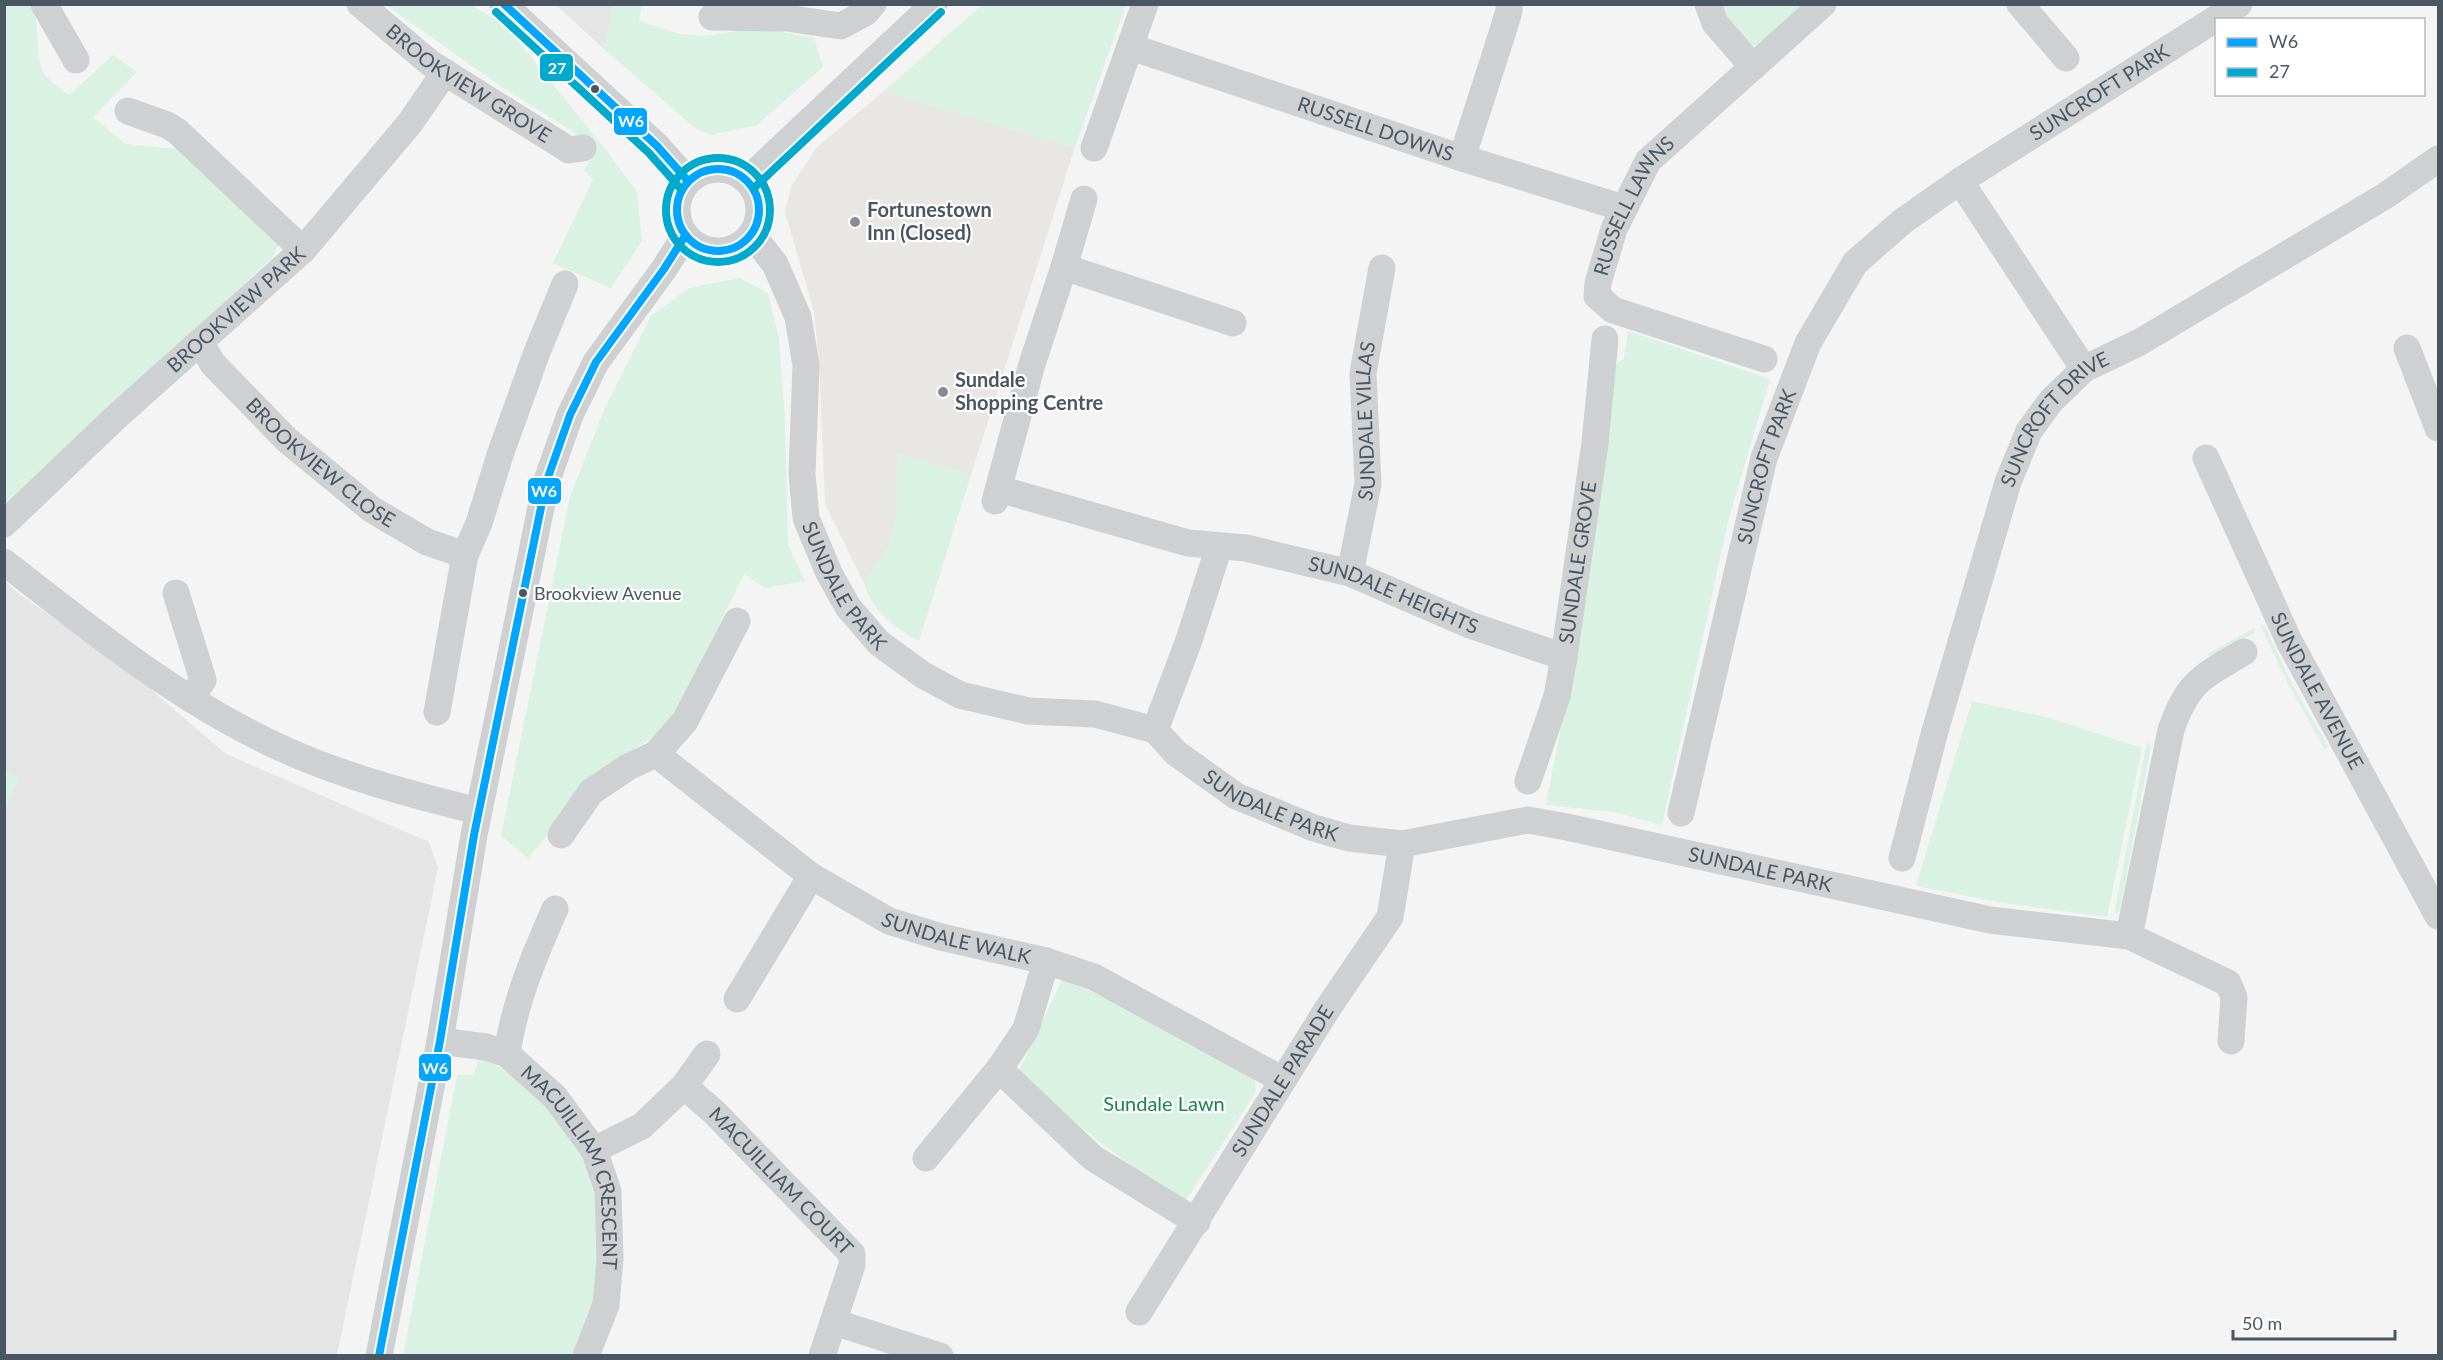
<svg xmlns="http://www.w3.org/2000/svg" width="2443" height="1360" viewBox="0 0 2443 1360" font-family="Lato,sans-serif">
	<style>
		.commercial { fill: #e8e7e3 }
		.education { fill: #e6e5e6 }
		.green { fill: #d9f2e3 }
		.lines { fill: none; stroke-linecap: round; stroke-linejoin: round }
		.minor { stroke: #ced0d2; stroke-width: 27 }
		.bus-1-casing { stroke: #fff; stroke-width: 12 }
		.bus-2-casing { stroke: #fff; stroke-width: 12 }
		.bus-1 { stroke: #00a6ff; stroke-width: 8 }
		.bus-2 { stroke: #00a9ce; stroke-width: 8 }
		.bus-dot { fill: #4a5661; stroke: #fff; stroke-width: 2 }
		.poi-dot { fill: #868d94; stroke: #fff; stroke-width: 2 }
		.labels { text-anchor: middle; stroke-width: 4.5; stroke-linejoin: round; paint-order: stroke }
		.bus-label { font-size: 18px; fill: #4a5661; stroke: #fff; text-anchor: start }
		.street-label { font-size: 20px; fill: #4a5661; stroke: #fff }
		.poi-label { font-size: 20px; font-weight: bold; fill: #4a5661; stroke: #fff; text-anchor: start }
		.park-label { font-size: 20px; fill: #17864f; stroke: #fff }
		.line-badge { stroke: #fff; stroke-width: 2 }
		.badge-label { font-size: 16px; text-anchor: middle; font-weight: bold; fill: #fff }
	</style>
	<rect width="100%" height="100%" fill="#f4f4f4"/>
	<path class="commercial" d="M884 91 1075 147 971 475 898 454 897 514 888 547 864 583 825 504 819 361 814 312 785 212 791 187 817 147Z"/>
	<g class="education">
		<path d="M556 5H613L604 49Z"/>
		<path d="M4 580 18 593 134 675 226 754 429 842 438 868 337 1355H5Z"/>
	</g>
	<g class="green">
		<path d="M8 5H30L34 9C36 17 36 25 37 33 40 71 36 71 69 95L113 55 137 72 93 117 125 144 177 149 279 245 272 258 5 504 4 7Z"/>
		<path d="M386 5H471L505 25 606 150 637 192 642 241 611 288 553 263 593 179 584 171 595 149 584 139 496 83Z"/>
		<path d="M613 5H642L639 21 680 34 704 36 759 28 814 38 823 67 757 125 712 135 696 129 604 49Z"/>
		<path d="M982 5H1126L1075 147 884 91Z"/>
		<path d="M1723 5H1812L1761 45H1751C1741 34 1726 19 1723 5Z"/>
		<path d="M739 278 768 293 779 339 785 419 788 545 805 581 765 588 744 574 670 724 650 739 605 767 528 858 501 836 570 497 604 410 651 316 689 288Z"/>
		<path d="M1628 331 1770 379 1728 521 1662 825 1614 812 1546 805 1580 628 1614 365 1624 359Z"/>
		<path d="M898 454 971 475 919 641C894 627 872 611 864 583L888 547 897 514Z"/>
		<path d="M2260 625 2265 626 2292 684 2328 746 2325 750 2288 684Z"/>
		<path d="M2254 628 2255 633 2210 657 2207 654Z"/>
		<path d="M1972 701 2046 717 2142 748 2107 917 1998 902 1916 886Z"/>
		<path d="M2147 742 2151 746 2120 911 2114 914Z"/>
		<path d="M5 771 20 778 5 810Z"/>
		<path d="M1062 980 1136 1009 1254 1072 1256 1092 1186 1200 1132 1167 1024 1082 1019 1071Z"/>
		<path d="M479 1057 515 1075 540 1099 580 1152 588 1175 599 1211 595 1302 578 1346 571 1355 403 1356 457 1075H474Z"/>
	</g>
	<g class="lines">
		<g class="minor">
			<path d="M44 4 76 60"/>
			<path id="s1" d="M360 4 430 63 569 150 583 148"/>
			<path d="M503 4 657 146 688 181"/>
			<path d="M1708 4 1715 23 1753 67"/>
			<path d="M2020 4 2066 58"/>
			<path d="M712 17 786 18 841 26 865 13 873 4"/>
			<path id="s2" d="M1131 47 1462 158 1623 208"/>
			<path d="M128 111 167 125 177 131 303 250"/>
			<path d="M1094 148 1145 4"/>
			<path d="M1462 158 1501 37 1509 11V4"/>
			<circle cx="718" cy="210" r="41"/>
			<path d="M747 180 934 4"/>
			<path d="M1960 181 2084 369"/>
			<path id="s3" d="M752 235 775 264 798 317 806 365 802 474 806 518 829 573 848 607 879 643 923 675 960 695 1028 711 1095 714 1155 730 1176 753 1236 796 1314 828 1349 838 1402 844 1528 820 1567 827 1990 920 2129 936 2228 983 2234 997 2231 1041"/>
			<path d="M1064 267 1233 323"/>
			<path id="s4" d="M200 342 213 364 287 440 371 509 427 542 465 555"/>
			<path d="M2407 348 2438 428"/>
			<path id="s5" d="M1764 359 1613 310 1597 296 1598 283 1614 229 1648 161 1823 4"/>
			<path id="s6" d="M2206 458 2289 641 2438 916"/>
			<path id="s7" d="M999 489 1188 543 1246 548 1350 573 1470 625 1564 657"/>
			<path d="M995 501 1032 364 1064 267 1084 199"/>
			<path id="s8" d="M4 524 115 418 303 250 410 123 445 72"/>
			<path d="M4 562C92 631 182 703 283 749 345 777 413 795 478 811"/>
			<path id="s9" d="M1350 573 1368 484 1363 373 1382 268"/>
			<path d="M176 593 203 680 191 699"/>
			<path d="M437 712 465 555 479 523 500 455 537 352 565 284"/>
			<path d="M1155 730 1188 643 1219 547"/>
			<path id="s10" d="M656 754 811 876 889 921 941 937 1046 961 1094 977 1283 1080"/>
			<path id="s11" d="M1528 781 1557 696 1564 657 1595 443 1605 339"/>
			<path id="s12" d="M1681 813 1764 458 1808 343 1855 263 1903 221 1960 181 2239 4"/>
			<path d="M561 835 591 792 628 767 656 754 685 721 737 621"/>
			<path id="s13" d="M1902 858 1935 731 2008 482 2029 431 2051 401 2084 369 2140 342 2385 196 2438 159"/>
			<path d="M2129 936 2171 730C2188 681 2202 677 2244 652"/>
			<path d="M737 999 811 876"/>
			<path id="s14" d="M440 1041 486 1047 507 1054 555 1097 594 1150 608 1191 610 1259 606 1305 586 1356"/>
			<path d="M507 1054C514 1004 534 956 555 909"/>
			<path d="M999 1069 1093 1158 1197 1222"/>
			<path id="s15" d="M684 1086 715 1113 852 1254V1265L822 1356"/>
			<path d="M594 1150 642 1126 684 1086 707 1054"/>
			<path d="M926 1158 999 1069 1026 1029 1046 961"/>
			<path id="s16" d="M1139 1312 1328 1008 1390 917 1402 844"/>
			<path d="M834 1322 940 1356"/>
			<path d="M379 1356 440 1041 474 835 546 483 570 415 596 362 664 269 685 236"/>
		</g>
		<defs>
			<g id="bus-1">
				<path d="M504 4 657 146 688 181"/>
				<circle cx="718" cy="210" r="41"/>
				<path d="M379 1356 440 1041 474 835 546 483 570 415 596 362 664 269 685 236"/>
			</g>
			<g id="bus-2">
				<path d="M496 12 649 153 680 188"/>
				<circle cx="718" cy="210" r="52"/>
				<path d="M754 188 941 12"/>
			</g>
		</defs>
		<use href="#bus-1" class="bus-1-casing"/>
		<use href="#bus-2" class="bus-2-casing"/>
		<use href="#bus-1" class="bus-1"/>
		<use href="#bus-2" class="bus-2"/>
	</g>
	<g class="bus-dot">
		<circle cx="595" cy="89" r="5"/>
		<circle cx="523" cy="593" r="5"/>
	</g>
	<g class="poi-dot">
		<circle cx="855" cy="222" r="6"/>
		<circle cx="943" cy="392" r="6"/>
	</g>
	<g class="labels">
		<g class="bus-label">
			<text x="534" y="600">Brookview Avenue</text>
		</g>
		<g class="street-label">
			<text dy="7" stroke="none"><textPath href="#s1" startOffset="135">BROOKVIEW GROVE</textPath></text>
			<text dy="7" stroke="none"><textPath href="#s12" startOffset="879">SUNCROFT PARK</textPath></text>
			<text dy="7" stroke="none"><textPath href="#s2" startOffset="258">RUSSELL DOWNS</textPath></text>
			<text dy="7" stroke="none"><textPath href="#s5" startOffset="279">RUSSELL LAWNS</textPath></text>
			<text dy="7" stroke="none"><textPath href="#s8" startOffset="316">BROOKVIEW PARK</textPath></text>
			<text dy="7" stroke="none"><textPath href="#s9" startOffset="154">SUNDALE VILLAS</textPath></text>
			<text dy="7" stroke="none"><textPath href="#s13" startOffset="471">SUNCROFT DRIVE</textPath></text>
			<text dy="7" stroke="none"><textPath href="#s4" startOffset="172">BROOKVIEW CLOSE</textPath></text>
			<text dy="7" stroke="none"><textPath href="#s12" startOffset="357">SUNCROFT PARK</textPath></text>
			<text dy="7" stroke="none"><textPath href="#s11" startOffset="225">SUNDALE GROVE</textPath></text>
			<text dy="7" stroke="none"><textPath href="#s3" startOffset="375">SUNDALE PARK</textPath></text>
			<text dy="7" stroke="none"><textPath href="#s7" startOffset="410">SUNDALE HEIGHTS</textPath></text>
			<text dy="7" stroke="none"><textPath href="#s6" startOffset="258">SUNDALE AVENUE</textPath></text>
			<text dy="7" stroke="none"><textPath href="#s3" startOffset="879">SUNDALE PARK</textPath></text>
			<text dy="7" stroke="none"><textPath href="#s3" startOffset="1383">SUNDALE PARK</textPath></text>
			<text dy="7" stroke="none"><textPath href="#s10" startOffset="357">SUNDALE WALK</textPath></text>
			<text dy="7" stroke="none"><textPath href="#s16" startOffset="272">SUNDALE PARADE</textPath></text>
			<text dy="7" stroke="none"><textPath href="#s14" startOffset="206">MACUILLIAM CRESCENT</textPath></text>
			<text dy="7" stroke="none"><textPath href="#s15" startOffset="136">MACUILLIAM COURT</textPath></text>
		</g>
		<g class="poi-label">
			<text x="867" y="217">Fortunestown<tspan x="867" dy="23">Inn (Closed)</tspan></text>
			<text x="955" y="387">Sundale<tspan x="955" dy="23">Shopping Centre</tspan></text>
		</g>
		<g class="park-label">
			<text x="1164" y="1111">Sundale Lawn</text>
		</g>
	</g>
	<g class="line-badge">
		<rect x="539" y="53" width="35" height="29" rx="6" fill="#00a9ce"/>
		<rect x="613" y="107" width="35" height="29" rx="6" fill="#00a6ff"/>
		<rect x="527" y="477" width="35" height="28" rx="6" fill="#00a6ff"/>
		<rect x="418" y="1053" width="34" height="29" rx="6" fill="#00a6ff"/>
	</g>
	<g class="badge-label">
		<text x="557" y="74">27</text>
		<text x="631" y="127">W6</text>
		<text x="544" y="497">W6</text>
		<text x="435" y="1074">W6</text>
	</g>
	<rect width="2443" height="1360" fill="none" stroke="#4a5661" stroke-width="12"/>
	<rect x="2215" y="18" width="210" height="78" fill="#ffffff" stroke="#b7bbc0" stroke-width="1.5"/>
	<rect x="2227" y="38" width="30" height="9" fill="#00a6ff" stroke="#b7bbc0" stroke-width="1.5"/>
	<text x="2269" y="48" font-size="18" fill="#4a5661">W6</text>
	<rect x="2227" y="68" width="30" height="9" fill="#00a9ce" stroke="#b7bbc0" stroke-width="1.5"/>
	<text x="2269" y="78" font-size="18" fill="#4a5661">27</text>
	<path d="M2233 1330v9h162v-9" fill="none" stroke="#4a5661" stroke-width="3"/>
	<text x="2242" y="1330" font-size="18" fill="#4a5661" stroke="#ffffff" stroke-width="4.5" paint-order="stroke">50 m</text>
</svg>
